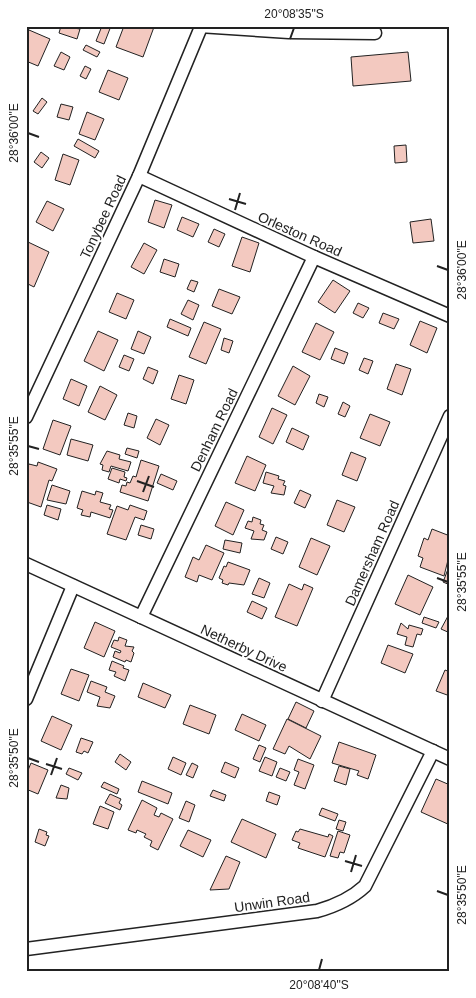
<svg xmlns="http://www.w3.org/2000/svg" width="476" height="998" viewBox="0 0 476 998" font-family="Helvetica,sans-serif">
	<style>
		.building { fill: #f3c9c0; stroke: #222 }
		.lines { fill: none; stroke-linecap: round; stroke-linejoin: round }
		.minor-casing { stroke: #222; stroke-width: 15 }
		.minor { stroke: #fff; stroke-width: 12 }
		.ticks { fill: none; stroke: #222; stroke-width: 2 }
		.labels { text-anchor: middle; stroke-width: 4; stroke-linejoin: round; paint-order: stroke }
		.street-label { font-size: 14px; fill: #222; stroke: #fff }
		.neatline { fill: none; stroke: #222; stroke-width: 2 }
		.ticks-label { font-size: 12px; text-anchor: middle; fill: #222 }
	</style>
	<rect width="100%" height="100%" fill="#fff"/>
	<g class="building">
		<path d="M61 26 80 29 77 39 59 33Z"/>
		<path d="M102 26H111L104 44 96 41Z"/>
		<path d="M124 26 154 27 143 57 116 47Z"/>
		<path d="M29 30 50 39 38 66 26 61V37Z"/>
		<path d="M86 45 100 52 97 57 83 50Z"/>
		<path d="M61 52 70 57 64 70 54 66Z"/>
		<path d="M408 52 411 81 353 86 351 57Z"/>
		<path d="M85 66 91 69 86 79 80 76Z"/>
		<path d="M108 70 128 78 119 100 99 92Z"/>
		<path d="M42 98 47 102 38 114 33 111Z"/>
		<path d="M61 104 73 107 69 120 57 117Z"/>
		<path d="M87 112 104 119 95 140 79 134Z"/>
		<path d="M78 139 99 151 95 158 74 146Z"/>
		<path d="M406 145 407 162 395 163 394 146Z"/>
		<path d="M41 152 49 158 42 168 34 162Z"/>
		<path d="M63 154 79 160 70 185 55 180Z"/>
		<path d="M155 200 172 205 164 228 148 222Z"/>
		<path d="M47 201 64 209 53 231 36 222Z"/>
		<path d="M182 217 199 224 193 237 177 230Z"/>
		<path d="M431 219 434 241 413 243 410 222Z"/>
		<path d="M214 229 225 234 219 247 208 242Z"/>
		<path d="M242 237 259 243 250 272 232 266Z"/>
		<path d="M28 242 49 252 34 287 26 283Z"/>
		<path d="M144 243 157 250 144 274 131 267Z"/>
		<path d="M164 259 179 264 175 277 160 272Z"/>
		<path d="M191 280 198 282 194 292 187 289Z"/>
		<path d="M333 280 350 291 335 313 318 302Z"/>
		<path d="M219 289 240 297 232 314 212 306Z"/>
		<path d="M117 293 134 300 126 319 109 312Z"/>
		<path d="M188 300 199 305 193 320 181 314Z"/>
		<path d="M358 303 369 308 363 318 353 313Z"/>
		<path d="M383 313 399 319 394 329 379 323Z"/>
		<path d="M170 319 191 328 188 336 167 327Z"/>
		<path d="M420 321 437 328 427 353 410 345Z"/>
		<path d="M204 322 221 329 206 364 189 357Z"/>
		<path d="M316 323 334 332 320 360 302 352Z"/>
		<path d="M98 331 118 340 104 371 84 361Z"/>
		<path d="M138 331 151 337 144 354 131 349Z"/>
		<path d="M224 338 233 341 229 353 221 350Z"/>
		<path d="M335 348 348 353 344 364 331 359Z"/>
		<path d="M124 355 134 359 129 371 119 367Z"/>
		<path d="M364 358 373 361 368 374 359 370Z"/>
		<path d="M396 364 411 369 402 395 387 389Z"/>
		<path d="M293 366 310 376 295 405 278 396Z"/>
		<path d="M148 367 158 371 153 384 143 379Z"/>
		<path d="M179 375 194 380 186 404 171 399Z"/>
		<path d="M71 379 87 386 79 406 63 399Z"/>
		<path d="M100 386 117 395 105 420 88 412Z"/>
		<path d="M319 394 328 397 324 407 316 403Z"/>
		<path d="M343 402 350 406 345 417 338 414Z"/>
		<path d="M272 408 287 415 273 444 259 437Z"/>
		<path d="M128 413 137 416 134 428 124 425Z"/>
		<path d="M370 414 390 422 380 446 360 438Z"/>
		<path d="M156 419 169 425 160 445 147 438Z"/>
		<path d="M53 420 71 426 60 455 43 449Z"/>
		<path d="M292 428 309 436 303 450 286 442Z"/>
		<path d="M71 439 93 445 88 461 67 455Z"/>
		<path d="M127 448 139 451 137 458 125 454Z"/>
		<path d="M107 451 120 455 119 459 131 462 128 471 111 466 109 472 102 470 103 465 100 464Z"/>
		<path d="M351 452 366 458 357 481 342 475Z"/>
		<path d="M247 456 266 465 255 491 235 483Z"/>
		<path d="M141 460 159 466 148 501 120 492 122 485 126 486 127 482 130 483 133 476 136 477Z"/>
		<path d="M38 462 57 469 52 481 49 480 41 507 27 502 26 498V471L29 464 37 466Z"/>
		<path d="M112 468 125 472 124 477 127 478 126 481 120 479 119 483 108 479Z"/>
		<path d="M266 472 279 476 278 479 285 481 283 485 286 486 284 495 271 493 274 486 263 483Z"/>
		<path d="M161 474 177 481 173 490 157 483Z"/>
		<path d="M52 485 70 491 66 504 47 500Z"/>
		<path d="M300 490 311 495 305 508 294 503Z"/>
		<path d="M82 491 95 495 96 491 103 493 100 502 111 505 109 509 113 510 110 518 91 512 90 517 81 515 83 510 77 508Z"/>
		<path d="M337 500 355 507 344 532 327 525Z"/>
		<path d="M226 502 244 510 233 535 215 526Z"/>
		<path d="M47 505 61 509 58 520 44 515Z"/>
		<path d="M130 505 147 511 144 520 135 517 126 540 107 534 117 506 128 510Z"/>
		<path d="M253 517 261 520 260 524 264 525 262 530 267 532 264 540 251 539 254 531 245 528 248 521 252 522Z"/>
		<path d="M141 525 154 529 151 539 138 535Z"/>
		<path d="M432 529 450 536V552L444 576 420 567 423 558 418 556 424 538 428 540Z"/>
		<path d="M276 537 288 542 283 554 271 549Z"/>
		<path d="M311 538 330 546 317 575 299 567Z"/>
		<path d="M225 540 242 543 240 553 223 549Z"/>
		<path d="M206 545 224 553 212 580 199 575 197 582 185 577 193 557 199 560Z"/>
		<path d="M228 562 250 570 244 585 229 583 228 585 222 583 223 580 219 578 224 566 226 567Z"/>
		<path d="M448 569 450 570V585L443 582Z"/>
		<path d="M408 575 433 587 420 615 395 604Z"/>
		<path d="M259 578 270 583 264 598 252 594Z"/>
		<path d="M289 584 302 590 304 584 313 588 297 626 275 617Z"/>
		<path d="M252 601 267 608 262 619 247 612Z"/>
		<path d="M448 616 450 618V633L441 629Z"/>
		<path d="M424 617 439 622 436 628 422 623Z"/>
		<path d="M95 622 115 631 104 657 84 648Z"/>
		<path d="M401 623 408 629 409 625 423 629 421 635 417 634 413 647 405 645 407 637 397 634Z"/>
		<path d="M119 637 127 640 125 646 134 647 132 651 134 653 131 662 126 660 125 662 113 657 115 651 120 653 121 651 111 647 114 640 118 641Z"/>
		<path d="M388 645 413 654 405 673 381 663Z"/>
		<path d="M112 661 124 666 123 668 129 670 125 681 114 676 116 672 109 670Z"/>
		<path d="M71 669 89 675 79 701 61 694Z"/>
		<path d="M445 670 450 672V696L436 691Z"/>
		<path d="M91 681 107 687 105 692 115 696 110 708 97 706 100 697 87 692Z"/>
		<path d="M143 683 171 695 165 708 138 697Z"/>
		<path d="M296 702 314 711 306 728 288 719Z"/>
		<path d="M190 705 216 715 209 734 183 724Z"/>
		<path d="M242 714 266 725 259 741 235 730Z"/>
		<path d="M52 716 72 725 61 750 41 741Z"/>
		<path d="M287 719 321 736 310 759 289 746 285 754 273 749Z"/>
		<path d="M81 738 93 742 88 753 84 751 82 754 76 752Z"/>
		<path d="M339 742 376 755 368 779 357 775 359 771 332 763Z"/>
		<path d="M259 745 266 748 260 762 253 759Z"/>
		<path d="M120 754 131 762 126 770 115 762Z"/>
		<path d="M173 757 186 763 181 775 168 769Z"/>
		<path d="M265 757 277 762 272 776 259 771Z"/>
		<path d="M298 759 314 765 305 789 294 785 299 772 294 770Z"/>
		<path d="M225 762 239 768 235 778 221 772Z"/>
		<path d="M31 763 48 770 38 794 26 789V775Z"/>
		<path d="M192 763 198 766 193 778 186 775Z"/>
		<path d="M339 766 350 769 346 785 334 781Z"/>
		<path d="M69 768 82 773 78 780 66 774Z"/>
		<path d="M280 768 290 772 286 781 276 777Z"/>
		<path d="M436 779 450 785V825L421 812Z"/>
		<path d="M142 781 172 793 168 804 138 792Z"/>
		<path d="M104 782 119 789 117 794 101 787Z"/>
		<path d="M61 785 69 788 67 799 56 798Z"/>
		<path d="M213 790 226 795 224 801 210 796Z"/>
		<path d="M269 792 280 796 277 805 266 801Z"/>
		<path d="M110 794 121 799 119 803 122 805 120 810 105 803Z"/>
		<path d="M142 800 157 808 154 815 159 817 161 813 173 819 158 850 150 846 152 841 144 837 146 834 137 830 136 833 128 830Z"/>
		<path d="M186 801 195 805 189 822 179 818Z"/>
		<path d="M100 806 114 812 108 829 93 824Z"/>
		<path d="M322 808 338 814 335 821 319 815Z"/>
		<path d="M242 819 276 834 266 858 231 842Z"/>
		<path d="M339 820 346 822 343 831 336 829Z"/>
		<path d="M39 829 47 832 46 835 49 836 45 846 35 842Z"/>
		<path d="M300 829 328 837 329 834 333 836 325 857 298 848 300 843 292 840 296 831 298 832Z"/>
		<path d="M188 830 211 840 203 857 180 846Z"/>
		<path d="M338 831 350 835 344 853 340 852 338 858 330 856Z"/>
		<path d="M226 856 240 862 229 889 210 890Z"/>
	</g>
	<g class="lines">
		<defs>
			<g id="minor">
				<path d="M199 26 289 32 375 33"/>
				<path d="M139 176 314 257 450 316"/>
				<path d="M26 417 139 176 201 27"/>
				<path d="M26 564 450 759"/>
				<path d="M141 617 314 257"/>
				<path d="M26 699 73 586"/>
				<path d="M322 701 450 416"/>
				<path d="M26 949 317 911C335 906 351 899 365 886L433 751"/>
			</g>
		</defs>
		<use href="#minor" class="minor-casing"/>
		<use href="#minor" class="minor"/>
	</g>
	<path class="ticks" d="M290 39 294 28M28 133 39 137M229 199 246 204M235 210 240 193M437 266 448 270M28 446 39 449M137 481 154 487M143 492 149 476M437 578 448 582M28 758 39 762M46 764 62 769M51 775 57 758M345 861 362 866M351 872 356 855M437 891 448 895M319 970 322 959"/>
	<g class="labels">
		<g class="street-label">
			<text transform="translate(103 217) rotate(-65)" y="5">Tonybee Road</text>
			<text transform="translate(300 234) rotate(24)" y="5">Orleston Road</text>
			<text transform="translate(214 430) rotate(-64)" y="5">Denham Road</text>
			<text transform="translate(372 553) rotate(-66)" y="5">Damersham Road</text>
			<text transform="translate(244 648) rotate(25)" y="5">Netherby Drive</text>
			<text transform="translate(272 902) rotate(-8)" y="5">Unwin Road</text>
		</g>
	</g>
	<rect width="476" height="998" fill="none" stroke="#ffffff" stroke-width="55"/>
	<rect x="28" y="28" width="420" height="942" class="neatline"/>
	<g class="ticks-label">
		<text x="294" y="18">20°08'35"S</text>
		<text transform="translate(14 133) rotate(-90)" y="4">28°36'00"E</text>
		<text transform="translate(462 270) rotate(-90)" y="4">28°36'00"E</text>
		<text transform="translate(14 446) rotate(-90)" y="4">28°35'55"E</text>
		<text transform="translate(462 582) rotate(-90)" y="4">28°35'55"E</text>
		<text transform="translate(14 758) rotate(-90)" y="4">28°35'50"E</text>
		<text transform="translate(462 895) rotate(-90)" y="4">28°35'50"E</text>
		<text x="319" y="989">20°08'40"S</text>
	</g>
</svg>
